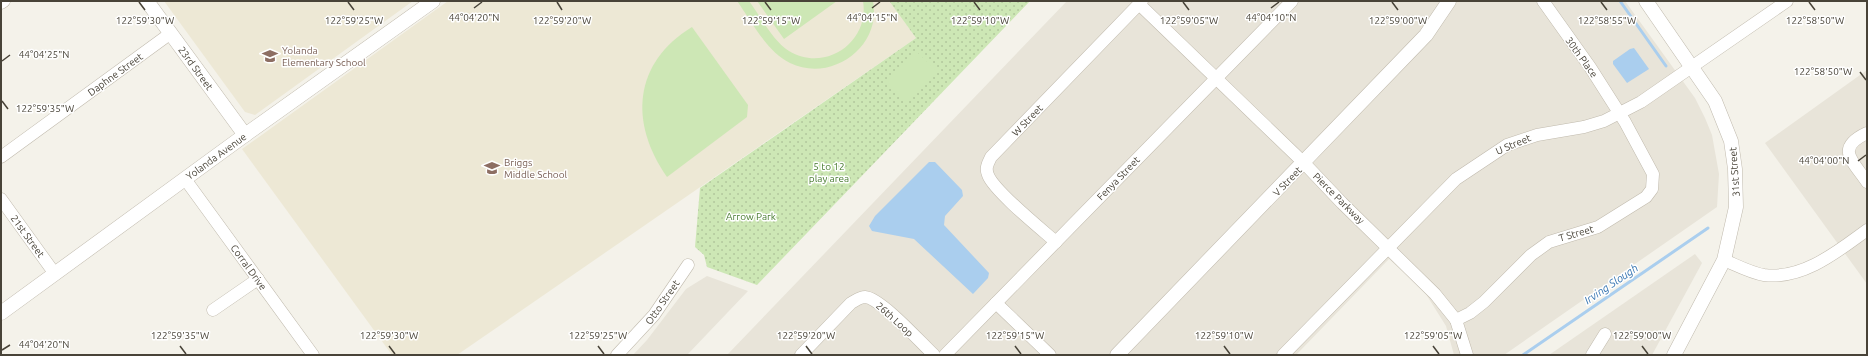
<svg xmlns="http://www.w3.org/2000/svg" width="1868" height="356" viewBox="0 0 1868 356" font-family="Ubuntu,sans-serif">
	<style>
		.residential { fill: #e8e4d9 }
		.education { fill: #ede8d5 }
		.grass { fill: url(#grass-dots) }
		.garden { fill: #cde7b5 }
		.water { fill: #aaceee }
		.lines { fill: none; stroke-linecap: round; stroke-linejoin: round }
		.stream { stroke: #aaceee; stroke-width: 3 }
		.minor-casing { stroke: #c0baad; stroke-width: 13 }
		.tertiary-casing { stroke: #c0baad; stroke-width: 15 }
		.minor { stroke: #fff; stroke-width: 12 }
		.tertiary { stroke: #fff; stroke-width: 14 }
		.ticks { fill: none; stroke: #484338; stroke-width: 1.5 }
		.labels { text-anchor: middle; stroke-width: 3; stroke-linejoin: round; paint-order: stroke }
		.education-label { font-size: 10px; fill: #785e54; stroke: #fff; text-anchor: start }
		.street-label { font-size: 10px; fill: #484338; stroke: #fff }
		.park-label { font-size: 10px; fill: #45792d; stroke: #fff }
		.water-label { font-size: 11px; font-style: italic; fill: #3574b1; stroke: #fff }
		.ticks-label { font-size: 10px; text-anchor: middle; fill: #484338; stroke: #fff; stroke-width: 3; stroke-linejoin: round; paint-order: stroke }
	</style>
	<defs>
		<pattern id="grass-dots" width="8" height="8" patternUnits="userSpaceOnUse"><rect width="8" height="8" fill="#cde7b5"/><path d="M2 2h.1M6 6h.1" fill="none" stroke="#b2c79c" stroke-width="1.8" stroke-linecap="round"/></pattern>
	</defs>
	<rect width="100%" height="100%" fill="#f4f2ea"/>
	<g class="residential">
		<path d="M1067 1H1625L1695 98 1705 118 1712 135 1719 174 1717 207 1504 355H1454L1446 326 1424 291 1389 259 1296 355H727Z"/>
		<path d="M1867 70V284L1765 143Z"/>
		<path d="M1695 254 1702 263 1652 355H1549Z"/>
		<path d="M707 276 748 291 687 355H633L647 340 686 289Z"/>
	</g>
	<g class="education">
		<path d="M164 1H413L255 115 245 112Z"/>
		<path d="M448 1H890L916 38 457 355H392L242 149Z"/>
	</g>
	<path class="grass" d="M1030 1 757 285 707 267 704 255 695 247 700 188 916 38 890 2Z"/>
	<g class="garden">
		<path d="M737 1H749C761 17 772 40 789 51 825 73 870 42 863 1H873C882 47 831 83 790 63 767 52 752 22 737 1Z"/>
		<path d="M757 1H837L784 39Z"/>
		<path d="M692 27 748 105 747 117 667 177C629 123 633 63 692 27Z"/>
		<path d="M917 52 937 71 907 101 888 82Z"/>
	</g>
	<g class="water">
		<path d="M1634 48 1649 69 1627 83 1613 64V61L1630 49Z"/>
		<path d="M929 162H935L962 190 963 196 945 216 944 225 989 273 988 278 973 294 914 239 872 231 869 226 875 216Z"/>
	</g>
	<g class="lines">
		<g class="stream">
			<path d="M1620 1 1666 66"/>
			<path d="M1523 355 1708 228"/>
		</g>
		<defs>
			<g id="minor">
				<path d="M1 3 4 1"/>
				<path d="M1139 4 1304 163 1342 203 1435 294 1456 320 1467 355"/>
				<path d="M1867 133C1835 148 1852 160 1867 182"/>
				<path d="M1 157 171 33"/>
				<path d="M185 179 313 355"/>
				<path d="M1 199 55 274"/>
				<path d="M1056 242C1041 229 994 191 988 175 985 168 988 163 991 157L1142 1"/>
				<path d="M1724 260C1736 265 1751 273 1764 275 1803 280 1838 251 1867 230"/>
				<path d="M996 303 1050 355"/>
				<path d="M213 310 258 279"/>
				<path d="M1456 320 1470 313 1484 302 1531 255 1549 242 1598 227 1646 197 1652 189 1653 174 1625 122 1590 67 1543 1"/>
				<path d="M617 355 654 315 688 265"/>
				<path d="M801 355 851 303C855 301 860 297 865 297 881 298 921 343 934 355"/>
				<path d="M945 355 1292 1"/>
				<path d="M1283 355 1456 179 1507 145 1537 135 1584 127 1604 121 1641 102 1787 1"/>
				<path d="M1592 355 1605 334"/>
			</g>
			<g id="tertiary">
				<path d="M147 1 245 135"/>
				<path d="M1646 1 1715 101 1731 141 1735 169 1736 207 1724 260 1674 355"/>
				<path d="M1 313 245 135 433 1"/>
				<path d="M1117 355 1426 35 1449 1"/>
			</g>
		</defs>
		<use href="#minor" class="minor-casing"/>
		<use href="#tertiary" class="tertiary-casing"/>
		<use href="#minor" class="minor"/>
		<use href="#tertiary" class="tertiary"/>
	</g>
	<path class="ticks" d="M139 2 145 10M348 2 354 10M557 2 562 10M765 2 771 10M974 2 980 10M1183 2 1189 10M1392 2 1398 10M1601 2 1607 10M1809 2 1815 10M474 8 482 2M872 8 880 2M1271 8 1279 2M2 61 10 55M1860 72 1866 80M2 101 8 109M1858 161 1866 155M180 346 186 354M389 346 395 354M598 346 604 354M806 346 812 354M1015 346 1021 354M1224 346 1230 354M1433 346 1439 354M1642 346 1648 354M2 350 10 345"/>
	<defs>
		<symbol id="school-bare" viewBox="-9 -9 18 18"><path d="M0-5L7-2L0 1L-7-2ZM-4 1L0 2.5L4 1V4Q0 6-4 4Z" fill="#8d6e63" stroke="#fff" stroke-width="2.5" paint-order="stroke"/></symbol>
	</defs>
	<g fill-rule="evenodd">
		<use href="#school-bare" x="259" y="45" width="22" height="22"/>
		<use href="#school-bare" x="481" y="157" width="22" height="22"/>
	</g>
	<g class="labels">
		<g class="education-label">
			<text x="282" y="54">Yolanda<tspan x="282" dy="12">Elementary School</tspan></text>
			<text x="504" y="166">Briggs<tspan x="504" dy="12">Middle School</tspan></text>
		</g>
		<g class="street-label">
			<text transform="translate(1582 57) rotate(54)" y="4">30th Place</text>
			<text transform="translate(196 68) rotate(54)" y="4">23rd Street</text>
			<text transform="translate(115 74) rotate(-36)" y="4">Daphne Street</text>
			<text transform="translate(1027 120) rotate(-46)" y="4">W Street</text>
			<text transform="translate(1513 144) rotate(-23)" y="4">U Street</text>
			<text transform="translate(216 156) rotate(-36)" y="4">Yolanda Avenue</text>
			<text transform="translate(1734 172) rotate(-94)" y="4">31st Street</text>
			<text transform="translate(1118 178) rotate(-46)" y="4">Fenya Street</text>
			<text transform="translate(1287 181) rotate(-46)" y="4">V Street</text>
			<text transform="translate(1339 198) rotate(45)" y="4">Pierce Parkway</text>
			<text transform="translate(1576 233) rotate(-16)" y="4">T Street</text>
			<text transform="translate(28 236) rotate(54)" y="4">21st Street</text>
			<text transform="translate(249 267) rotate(54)" y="4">Corral Drive</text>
			<text transform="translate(662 302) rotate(-55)" y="4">Otto Street</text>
			<text transform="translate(895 319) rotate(42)" y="4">26th Loop</text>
		</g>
		<g class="park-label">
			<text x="829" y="170">5 to 12<tspan x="829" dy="12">play area</tspan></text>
			<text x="751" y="220">Arrow Park</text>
		</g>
		<g class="water-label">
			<text transform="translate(1611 284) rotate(-34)" y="4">Irving Slough</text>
		</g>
	</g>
	<g class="ticks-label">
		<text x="474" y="21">44°04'20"N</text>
		<text x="872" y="21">44°04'15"N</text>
		<text x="1271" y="21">44°04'10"N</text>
		<text x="145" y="24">122°59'30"W</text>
		<text x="354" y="24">122°59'25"W</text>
		<text x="562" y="24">122°59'20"W</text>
		<text x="771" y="24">122°59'15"W</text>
		<text x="980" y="24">122°59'10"W</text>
		<text x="1189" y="24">122°59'05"W</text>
		<text x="1398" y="24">122°59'00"W</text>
		<text x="1607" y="24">122°58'55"W</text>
		<text x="1815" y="24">122°58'50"W</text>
		<text x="44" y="58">44°04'25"N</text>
		<text x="1823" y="75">122°58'50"W</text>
		<text x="45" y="112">122°59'35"W</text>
		<text x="1824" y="164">44°04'00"N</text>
		<text x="180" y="339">122°59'35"W</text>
		<text x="389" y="339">122°59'30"W</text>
		<text x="598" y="339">122°59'25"W</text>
		<text x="806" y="339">122°59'20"W</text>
		<text x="1015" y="339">122°59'15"W</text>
		<text x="1224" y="339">122°59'10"W</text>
		<text x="1433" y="339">122°59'05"W</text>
		<text x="1642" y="339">122°59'00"W</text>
		<text x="44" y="348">44°04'20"N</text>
	</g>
	<rect width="1868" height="356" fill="none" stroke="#484338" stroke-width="4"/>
</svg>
